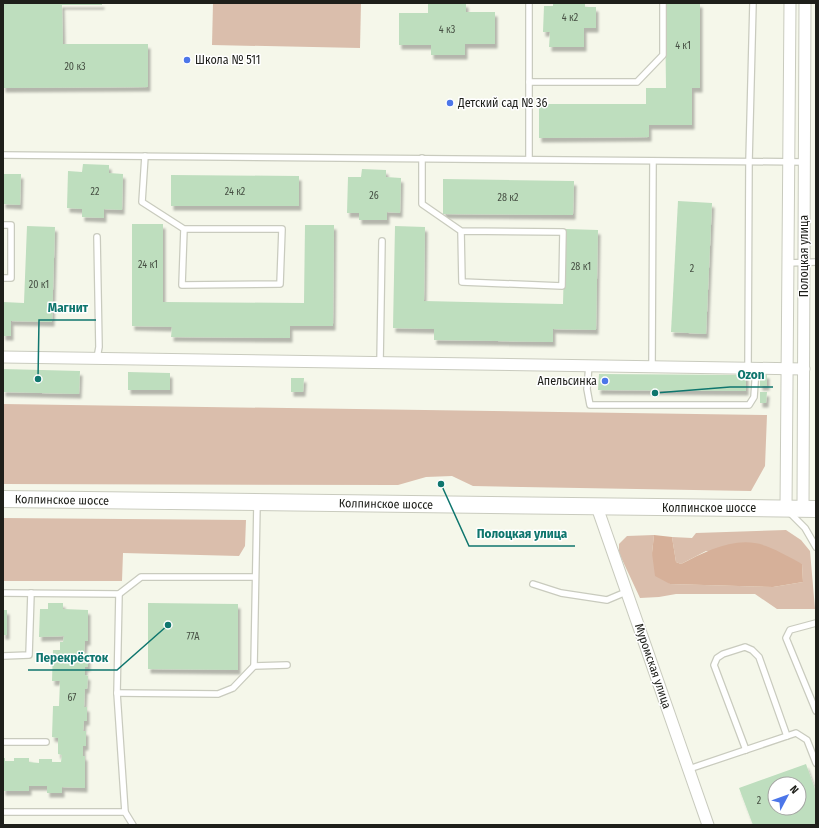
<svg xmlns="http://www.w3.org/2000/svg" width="819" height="828" viewBox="0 0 819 828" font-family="'Fira Sans Condensed',sans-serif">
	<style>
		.green { fill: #dabeac }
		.forest { fill: #d6b099 }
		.building { fill: #bedebe; fill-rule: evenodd; filter: url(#shadow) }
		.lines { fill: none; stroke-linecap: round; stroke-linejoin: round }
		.service-casing { stroke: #c9cbbe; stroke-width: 8 }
		.minor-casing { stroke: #c9cbbe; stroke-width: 13 }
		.secondary-casing { stroke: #c9cbbe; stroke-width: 18 }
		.service { stroke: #fff; stroke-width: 5.5 }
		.minor { stroke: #fff; stroke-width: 11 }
		.secondary { stroke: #fff; stroke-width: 16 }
		.poi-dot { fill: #4c76e9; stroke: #fff; stroke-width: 1.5 }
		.labels { text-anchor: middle; stroke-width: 3; stroke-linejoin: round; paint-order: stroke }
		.number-label { font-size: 10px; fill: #464f43 }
		.poi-label { font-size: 12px; fill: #1e1f1a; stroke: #fff; text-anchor: start }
		.street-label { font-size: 12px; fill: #1e1f1a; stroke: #fff }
		.leader { fill: none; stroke: #0f766e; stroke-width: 1.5 }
		.callout-dot { fill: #0f766e; stroke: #fff; stroke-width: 1.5 }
		.callout-label { font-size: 13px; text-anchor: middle; font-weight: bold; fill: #0f766e; stroke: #fff; stroke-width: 3; stroke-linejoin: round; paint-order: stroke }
	</style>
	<defs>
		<filter id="shadow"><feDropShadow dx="2.5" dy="4.5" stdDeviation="1" flood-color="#0004"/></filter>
	</defs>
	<rect width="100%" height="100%" fill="#f5f7ea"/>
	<g class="green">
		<path d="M213 3H361L360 48 212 45Z"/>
		<path d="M3 404 767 415 765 466 751 491 473 486 452 476 426 477 398 485 3 484Z"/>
		<path d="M3 518 246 520 245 546 239 556 123 553 122 581H3Z"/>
		<path d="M786 530 801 540 810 551 815 609H777L755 594H676L659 597 640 598 619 553V544L627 536 654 535 652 553 670 584 773 587 803 582 802 564 706 551 681 564 676 562 672 537 692 538 696 533Z"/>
	</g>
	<path class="forest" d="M654 535 672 537 676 562 681 564C707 551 737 535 766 546 779 551 791 558 802 564L803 582 773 587 670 584 655 576 652 553Z"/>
	<g class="building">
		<path d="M3 3H102V5H62L63 44H148V87L3 88Z"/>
		<path d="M428 3H466V12H495V44H465V55H431V45H399V13H428Z"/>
		<path d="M553 3H585V7H596V28H584V47H549L550 32H543L544 6H553Z"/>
		<path d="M665 3H700V88H692V125H649V137L539 138V104H646V88H666Z"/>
		<path d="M83 164 109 165V173L123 174 122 210 104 209V218L82 217V209L67 208 68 171 82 172Z"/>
		<path d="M362 169 386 170V177L401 178 400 213 387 212V220H359V213H347L348 177H361Z"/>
		<path d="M3 174H21L20 205 3 204Z"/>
		<path d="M171 175 299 176V206H171Z"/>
		<path d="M443 179 574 181 573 215 443 214Z"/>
		<path d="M678 201 712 203 706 334 671 332Z"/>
		<path d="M132 224H163V302L304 303 305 225H334L333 326H290V338L171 337 172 327 132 326Z"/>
		<path d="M27 226 55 227 52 322 11 321V336H3V302L24 303Z"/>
		<path d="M395 226 425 227 424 301 563 304 565 229 598 230 596 330 553 329V342L434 340V329L393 328Z"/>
		<path d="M3 369 80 371 79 394 3 392Z"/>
		<path d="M128 372 170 373V390H128Z"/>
		<path d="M599 374 746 375V391L598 390Z"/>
		<rect x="760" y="374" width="7" height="12"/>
		<path d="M291 378H304L303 392H291Z"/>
		<path d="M760 392H767L766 403H760Z"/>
		<path d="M48 603H63V609L88 610V641H85L84 653H88V667H85V675L88 676 87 689H85L84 707H87V721H84L83 731H86V746H83V756H85V788L62 787V793H47V786H29V791H3V758H5V761H14V758H29V762L39 763V759H52V762H61L62 755 58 754V738L52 737 53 706H59L60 681H52L53 650H60V642H63L64 636 39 637 40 609H48Z"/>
		<path d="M148 603 238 604V670L148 669Z"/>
		<rect x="3" y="610" width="4" height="25"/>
		<path d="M806 764 816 792V825H753L739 788ZM775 784H799V808H775Z"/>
	</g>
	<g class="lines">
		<defs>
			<g id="service">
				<path d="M529 82H637L663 55V3"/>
				<path d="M3 155 805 162"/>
				<path d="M145 156 142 202 184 229H282L280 284 182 285 184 229"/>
				<path d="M422 158V204L461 231 563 232 562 286 462 282 461 231"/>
				<path d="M529 159V3"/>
				<path d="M3 225H11V278H3"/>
				<path d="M97 237 99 347 97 358"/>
				<path d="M788 263 816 262"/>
				<path d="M380 362 382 241"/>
				<path d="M589 365 587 389 590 405H749L754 397 756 368"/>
				<path d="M652 366 653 161"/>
				<path d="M748 368 749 161 753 3"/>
				<path d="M790 513 805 528 816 547"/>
				<path d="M533 584 561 593 607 600 626 592"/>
				<path d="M3 593 119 594 141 577H255"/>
				<path d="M816 623 790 630 786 638 816 711"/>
				<path d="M3 656 29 655 31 593"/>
				<path d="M254 666 287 665"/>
				<path d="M117 693 218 694 233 688 254 666 257 504"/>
				<path d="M3 742H46"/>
				<path d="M746 750 714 665 717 658 723 654 745 647 752 650 759 657 787 736"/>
				<path d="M689 769 796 733 807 740 816 763"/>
				<path d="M3 812H125L117 693 119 594"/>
				<path d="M125 812 133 825"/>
			</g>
			<g id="minor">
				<path d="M3 357 804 369"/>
				<path d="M597 507 708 825"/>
				<path d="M786 508 790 3"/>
				<path d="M803 508 805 3"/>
			</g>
			<path id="secondary" d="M3 499 816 509"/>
		</defs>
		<use href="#service" class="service-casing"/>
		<use href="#minor" class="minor-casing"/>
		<use href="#secondary" class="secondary-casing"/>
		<use href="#service" class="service"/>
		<use href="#minor" class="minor"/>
		<use href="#secondary" class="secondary"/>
	</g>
	<g class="poi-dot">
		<circle cx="187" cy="60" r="4"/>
		<circle cx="450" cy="103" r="4"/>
		<circle cx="605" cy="381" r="4"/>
	</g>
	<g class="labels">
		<g class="number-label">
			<text x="570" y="21">4 к2</text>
			<text x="447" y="33">4 к3</text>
			<text x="683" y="49">4 к1</text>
			<text x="75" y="70">20 к3</text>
			<text x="95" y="195">22</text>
			<text x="235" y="195">24 к2</text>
			<text x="374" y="199">26</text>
			<text x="508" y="201">28 к2</text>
			<text x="148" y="268">24 к1</text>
			<text x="581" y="270">28 к1</text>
			<text x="692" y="272">2</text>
			<text x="39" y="288">20 к1</text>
			<text x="193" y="640">77А</text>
			<text x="72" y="701">67</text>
			<text x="759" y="804">2</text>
		</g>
		<g class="poi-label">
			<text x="195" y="64">Школа № 511</text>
			<text x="458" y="107">Детский сад № 36</text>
			<text x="597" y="385" text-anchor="end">Апельсинка</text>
		</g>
		<g class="street-label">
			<text transform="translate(804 256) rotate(-90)" y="4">Полоцкая улица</text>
			<text transform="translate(62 500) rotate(1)" y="4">Колпинское шоссе</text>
			<text transform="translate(386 504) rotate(1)" y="4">Колпинское шоссе</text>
			<text x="709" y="512">Колпинское шоссе</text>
			<text transform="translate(653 666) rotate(71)" y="4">Муромская улица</text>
		</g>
	</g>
	<path class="leader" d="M38 379L39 320H96M655 393L730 387H773M441 484L469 546H575M168 625L117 670H28"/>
	<g class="callout-dot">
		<circle cx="38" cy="379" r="4"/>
		<circle cx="655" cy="393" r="4"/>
		<circle cx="441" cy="484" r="4"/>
		<circle cx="168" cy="625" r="4"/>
	</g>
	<g class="callout-label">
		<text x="68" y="312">Магнит</text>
		<text x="751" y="379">Ozon</text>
		<text x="522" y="538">Полоцкая улица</text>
		<text x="72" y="662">Перекрёсток</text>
	</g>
	<rect width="819" height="828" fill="none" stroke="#1e1f1a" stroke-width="8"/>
	<g transform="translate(787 796) rotate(49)"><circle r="19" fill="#ffffff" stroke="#a5a5a3"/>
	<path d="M0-3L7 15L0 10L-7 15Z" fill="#4c76e9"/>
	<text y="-6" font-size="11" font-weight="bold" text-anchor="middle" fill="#1e1f1a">N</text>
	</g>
</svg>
